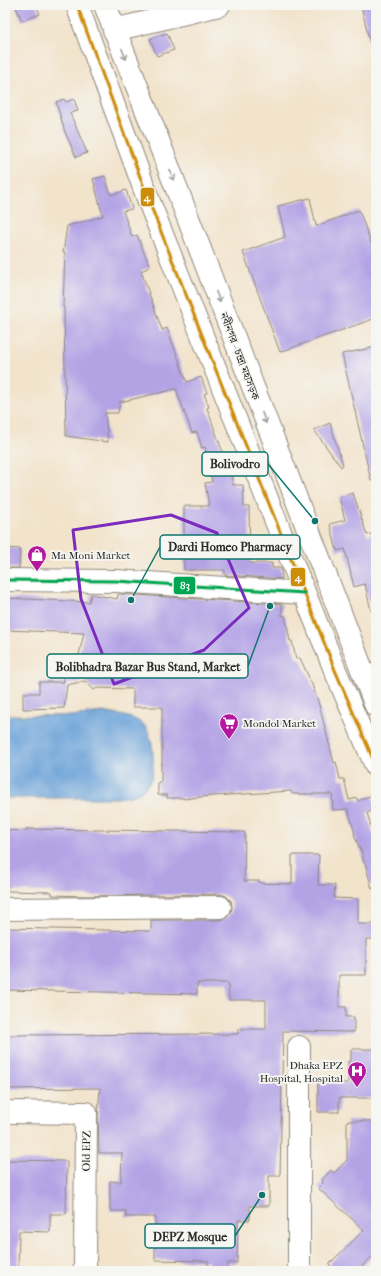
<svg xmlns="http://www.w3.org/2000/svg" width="381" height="1276" viewBox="0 0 381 1276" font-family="'IM FELL French Canon','Noto Serif Bengali',serif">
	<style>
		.water { fill: #6ba1d8; stroke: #4b6682 }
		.building { fill: #b3a3e5 }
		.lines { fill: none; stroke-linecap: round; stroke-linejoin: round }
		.minor-casing { stroke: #8e877b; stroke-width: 24 }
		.highway-casing { stroke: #8e877b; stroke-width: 24 }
		.minor { stroke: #fff; stroke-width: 22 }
		.highway { stroke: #fff; stroke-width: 22 }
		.bus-1-casing { stroke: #f6f6f2; stroke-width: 6 }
		.bus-2-casing { stroke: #f6f6f2; stroke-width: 6 }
		.bus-1 { stroke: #ce8d09; stroke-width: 3 }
		.bus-2 { stroke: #00a651; stroke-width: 3 }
		.oneway { stroke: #a0a0a0 }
		.marked { fill: none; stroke: #7b2cbf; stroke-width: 3; stroke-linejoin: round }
		.labels { text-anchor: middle; stroke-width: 3.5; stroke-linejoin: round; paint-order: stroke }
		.street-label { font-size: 11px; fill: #2b2b2b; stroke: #f6f6f2 }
		.poi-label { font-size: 11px; fill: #2b2b2b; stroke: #f6f6f2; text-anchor: start }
		.leader { fill: none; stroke: #0f766e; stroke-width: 1.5 }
		.callout-dot { fill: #0f766e; stroke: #f6f6f2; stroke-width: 1.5 }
		.callout { fill: #f6f6f2; stroke: #0f766e; stroke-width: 1.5 }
		.callout-label { font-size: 12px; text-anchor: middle; font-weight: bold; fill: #2b2b2b }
		.line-badge { stroke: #f6f6f2; stroke-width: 1.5 }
		.badge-label { font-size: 11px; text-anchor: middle; font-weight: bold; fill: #fff }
	</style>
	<rect width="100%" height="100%" fill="#f6f6f2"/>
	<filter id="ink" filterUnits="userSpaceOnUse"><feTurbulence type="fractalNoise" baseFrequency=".025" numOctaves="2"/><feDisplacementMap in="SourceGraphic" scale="8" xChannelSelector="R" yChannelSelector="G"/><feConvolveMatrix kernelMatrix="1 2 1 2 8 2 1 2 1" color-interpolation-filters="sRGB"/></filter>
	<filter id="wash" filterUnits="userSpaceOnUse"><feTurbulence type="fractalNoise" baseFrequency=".012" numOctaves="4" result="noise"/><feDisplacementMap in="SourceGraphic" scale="16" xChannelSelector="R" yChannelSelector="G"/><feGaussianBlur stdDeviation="0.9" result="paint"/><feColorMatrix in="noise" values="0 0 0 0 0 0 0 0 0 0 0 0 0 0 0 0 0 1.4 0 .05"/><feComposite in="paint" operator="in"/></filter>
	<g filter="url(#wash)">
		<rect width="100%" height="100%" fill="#f2e3cb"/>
		<path class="water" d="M103 712C116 715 133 715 144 725 154 735 155 766 151 779 149 783 145 789 141 792 135 796 125 797 118 798H5V715L70 716Z"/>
		<g id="blocks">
			<g class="building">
				<path d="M15 5H36L40 14 22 21Z"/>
				<path d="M361 5H376V47L371 48Z"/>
				<path d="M167 33 174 50 157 56 150 39Z"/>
				<path d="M64 99 66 102 74 99 78 111 70 113 87 153 76 157 65 132 56 102Z"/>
				<path d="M105 176 111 195 126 190 132 209 123 211 132 237 137 235 150 267 141 271 162 330 167 328 187 382 201 377 207 393 204 394 209 407 207 408 229 470H230L233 485H243L244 507H249L250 563H272V568H281L282 579 225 575V570H184V506H209L205 483 212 482 205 447 202 448 197 432 192 433 176 389 120 402 118 413H105L108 442 66 436 64 307H63L65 252 63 253 67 226 103 216 93 179Z"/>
				<path d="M310 198 316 226 359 210 376 257V318L280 352 243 252 285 237 278 206Z"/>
				<path d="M376 347V480L371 481 342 354Z"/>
				<path d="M330 423 343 465 341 467 314 430Z"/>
				<path d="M353 493 367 535 376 533V610L371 611 365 584 354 587 345 549 337 551 330 524 345 520 339 497Z"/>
				<path d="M5 548 20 549 19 568H5Z"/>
				<path d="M91 594 117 599 118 594 282 604V616L285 615 290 641H292L296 659 300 658 311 682 318 701 334 763 336 762 340 779H344L349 800 357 798 358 801 372 795 376 805V809L367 813 374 836H376V888L372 889 365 863H364L361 850H360L354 834H355L348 809 333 810 332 794H292L291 791 199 797 184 799V798H167V795H158V782H161V764H162V707H133V689L97 688 94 690 85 681 67 685 64 708 23 709V693H39V682H64L61 665 64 664 63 659 79 655 84 633 5 630V598L89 602Z"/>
				<path d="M26 829 245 832 244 881H260V883L292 884V855H319L318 885H335L334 898 358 899V924H376V939H366V975H339V1007H346V1017H354V1032L283 1031 280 1176H269V1206H250V1220H238L237 1263H228L227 1270H208V1261L155 1260V1217H126V1211H110V1181L121 1182 122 1153H99L98 1115 100 1088 5 1089V1035L238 1034V1029H266V1000H229L228 983H197V994L5 990V928L151 931V920H220L226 918 231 913 232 907 231 901 226 896 220 894 86 896 52 895V892L7 891V876H5V830L26 831Z"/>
				<path d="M351 1049H376V1098H339V1112H318V1083H348V1061H351Z"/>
				<path d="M347 1121H376V1253L357 1271H336L329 1264 364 1230 318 1188 323 1183 321 1181 331 1170 334 1173 347 1160Z"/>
				<path d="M5 1160 67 1161 66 1214H50V1232L19 1231 18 1271H5Z"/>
			</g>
		</g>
	</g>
	<g filter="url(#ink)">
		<use href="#blocks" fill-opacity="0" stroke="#8e877b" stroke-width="1"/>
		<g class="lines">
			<defs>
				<g id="minor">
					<path d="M114 30 219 5"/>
					<path d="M5 580 116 581 304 593"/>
					<path d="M5 909 220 907"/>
					<path d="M299 1047V1271"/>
					<path d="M5 1112 86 1113 85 1271"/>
				</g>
				<g id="highway">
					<path d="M77 5 150 204 335 670 376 766"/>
					<path d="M105 5 158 140 376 706"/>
				</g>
			</defs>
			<use href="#minor" class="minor-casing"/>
			<use href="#highway" class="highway-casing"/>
			<use href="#minor" class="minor"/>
			<use href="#highway" class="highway"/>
			<defs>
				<path id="bus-1" d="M77 5 150 204 335 670 376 766"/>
				<path id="bus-2" d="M5 580 116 581 304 593"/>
			</defs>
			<use href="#bus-1" class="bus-1-casing"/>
			<use href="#bus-2" class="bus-2-casing"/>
			<use href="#bus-1" class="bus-1"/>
			<use href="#bus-2" class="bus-2"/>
		</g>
		<defs><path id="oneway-shaft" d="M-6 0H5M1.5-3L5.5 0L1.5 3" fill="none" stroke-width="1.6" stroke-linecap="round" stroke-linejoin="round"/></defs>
		<g class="oneway">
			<use href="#oneway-shaft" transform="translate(124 54) rotate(68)"/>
			<use href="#oneway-shaft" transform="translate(172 175) rotate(69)"/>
			<use href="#oneway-shaft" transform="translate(218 297) rotate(69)"/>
			<use href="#oneway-shaft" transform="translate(264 418) rotate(69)"/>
		</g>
	</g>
	<path class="marked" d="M171 515 217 533 249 608 204 650 114 684 81 599 73 530Z"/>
	<defs>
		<symbol id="shop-pin" viewBox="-11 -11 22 30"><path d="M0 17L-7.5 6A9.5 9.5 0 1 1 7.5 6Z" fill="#b5179e" stroke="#f6f6f2"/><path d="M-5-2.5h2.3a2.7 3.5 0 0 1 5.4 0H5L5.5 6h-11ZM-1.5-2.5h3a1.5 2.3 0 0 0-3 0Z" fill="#fff"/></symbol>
		<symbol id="supermarket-pin" viewBox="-11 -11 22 30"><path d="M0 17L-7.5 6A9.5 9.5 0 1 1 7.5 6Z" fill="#b5179e" stroke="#f6f6f2"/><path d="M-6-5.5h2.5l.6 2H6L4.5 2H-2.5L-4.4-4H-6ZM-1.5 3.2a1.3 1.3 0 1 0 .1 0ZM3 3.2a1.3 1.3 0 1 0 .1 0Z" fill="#fff"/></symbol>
		<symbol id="hospital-pin" viewBox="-11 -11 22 30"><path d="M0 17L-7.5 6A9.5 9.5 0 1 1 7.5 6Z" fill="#b5179e" stroke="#f6f6f2"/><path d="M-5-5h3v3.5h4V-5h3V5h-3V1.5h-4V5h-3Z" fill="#fff"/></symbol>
	</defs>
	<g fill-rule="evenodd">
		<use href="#shop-pin" x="26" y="544" width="22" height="30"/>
		<use href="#supermarket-pin" x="218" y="712" width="22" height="30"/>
		<use href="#hospital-pin" x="346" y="1060" width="22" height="30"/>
	</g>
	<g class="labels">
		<g class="street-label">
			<text transform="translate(240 356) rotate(69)" y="4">নবীনগর - চন্দ্রা মহাসড়ক</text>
			<text transform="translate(86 1151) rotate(-89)" y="4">Old EPZ</text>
		</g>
		<g class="poi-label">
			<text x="51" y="559">Ma Moni Market</text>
			<text x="243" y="727">Mondol Market</text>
			<text x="343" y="1069" text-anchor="end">Dhaka EPZ<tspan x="343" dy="13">Hospital, Hospital</tspan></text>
		</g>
	</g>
	<path class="leader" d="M315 521L268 464M131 600L160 547M270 606L248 666M262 1195L235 1236"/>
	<g class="callout-dot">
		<circle cx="315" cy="521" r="4"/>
		<circle cx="131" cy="600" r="4"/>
		<circle cx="270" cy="606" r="4"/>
		<circle cx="262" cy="1195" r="4"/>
	</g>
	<g class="callout">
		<rect x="202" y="452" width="66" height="24" rx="4"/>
		<rect x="160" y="535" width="140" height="24" rx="4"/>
		<rect x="47" y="654" width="201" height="24" rx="4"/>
		<rect x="145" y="1224" width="90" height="24" rx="4"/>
	</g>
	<g class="callout-label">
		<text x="235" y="468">Bolivodro</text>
		<text x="230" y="551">Dardi Homeo Pharmacy</text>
		<text x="148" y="671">Bolibhadra Bazar Bus Stand, Market</text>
		<text x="190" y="1241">DEPZ Mosque</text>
	</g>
	<g class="line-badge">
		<rect x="140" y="187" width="15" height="20" rx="4" fill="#ce8d09"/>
		<rect x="290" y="567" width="16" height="20" rx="4" fill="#ce8d09"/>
		<rect x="173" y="576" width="23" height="19" rx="4" fill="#00a651"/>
	</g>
	<g class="badge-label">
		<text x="147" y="201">4</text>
		<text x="298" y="581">4</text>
		<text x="185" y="589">83</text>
	</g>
	<rect width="381" height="1276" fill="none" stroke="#f6f6f2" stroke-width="20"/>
</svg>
